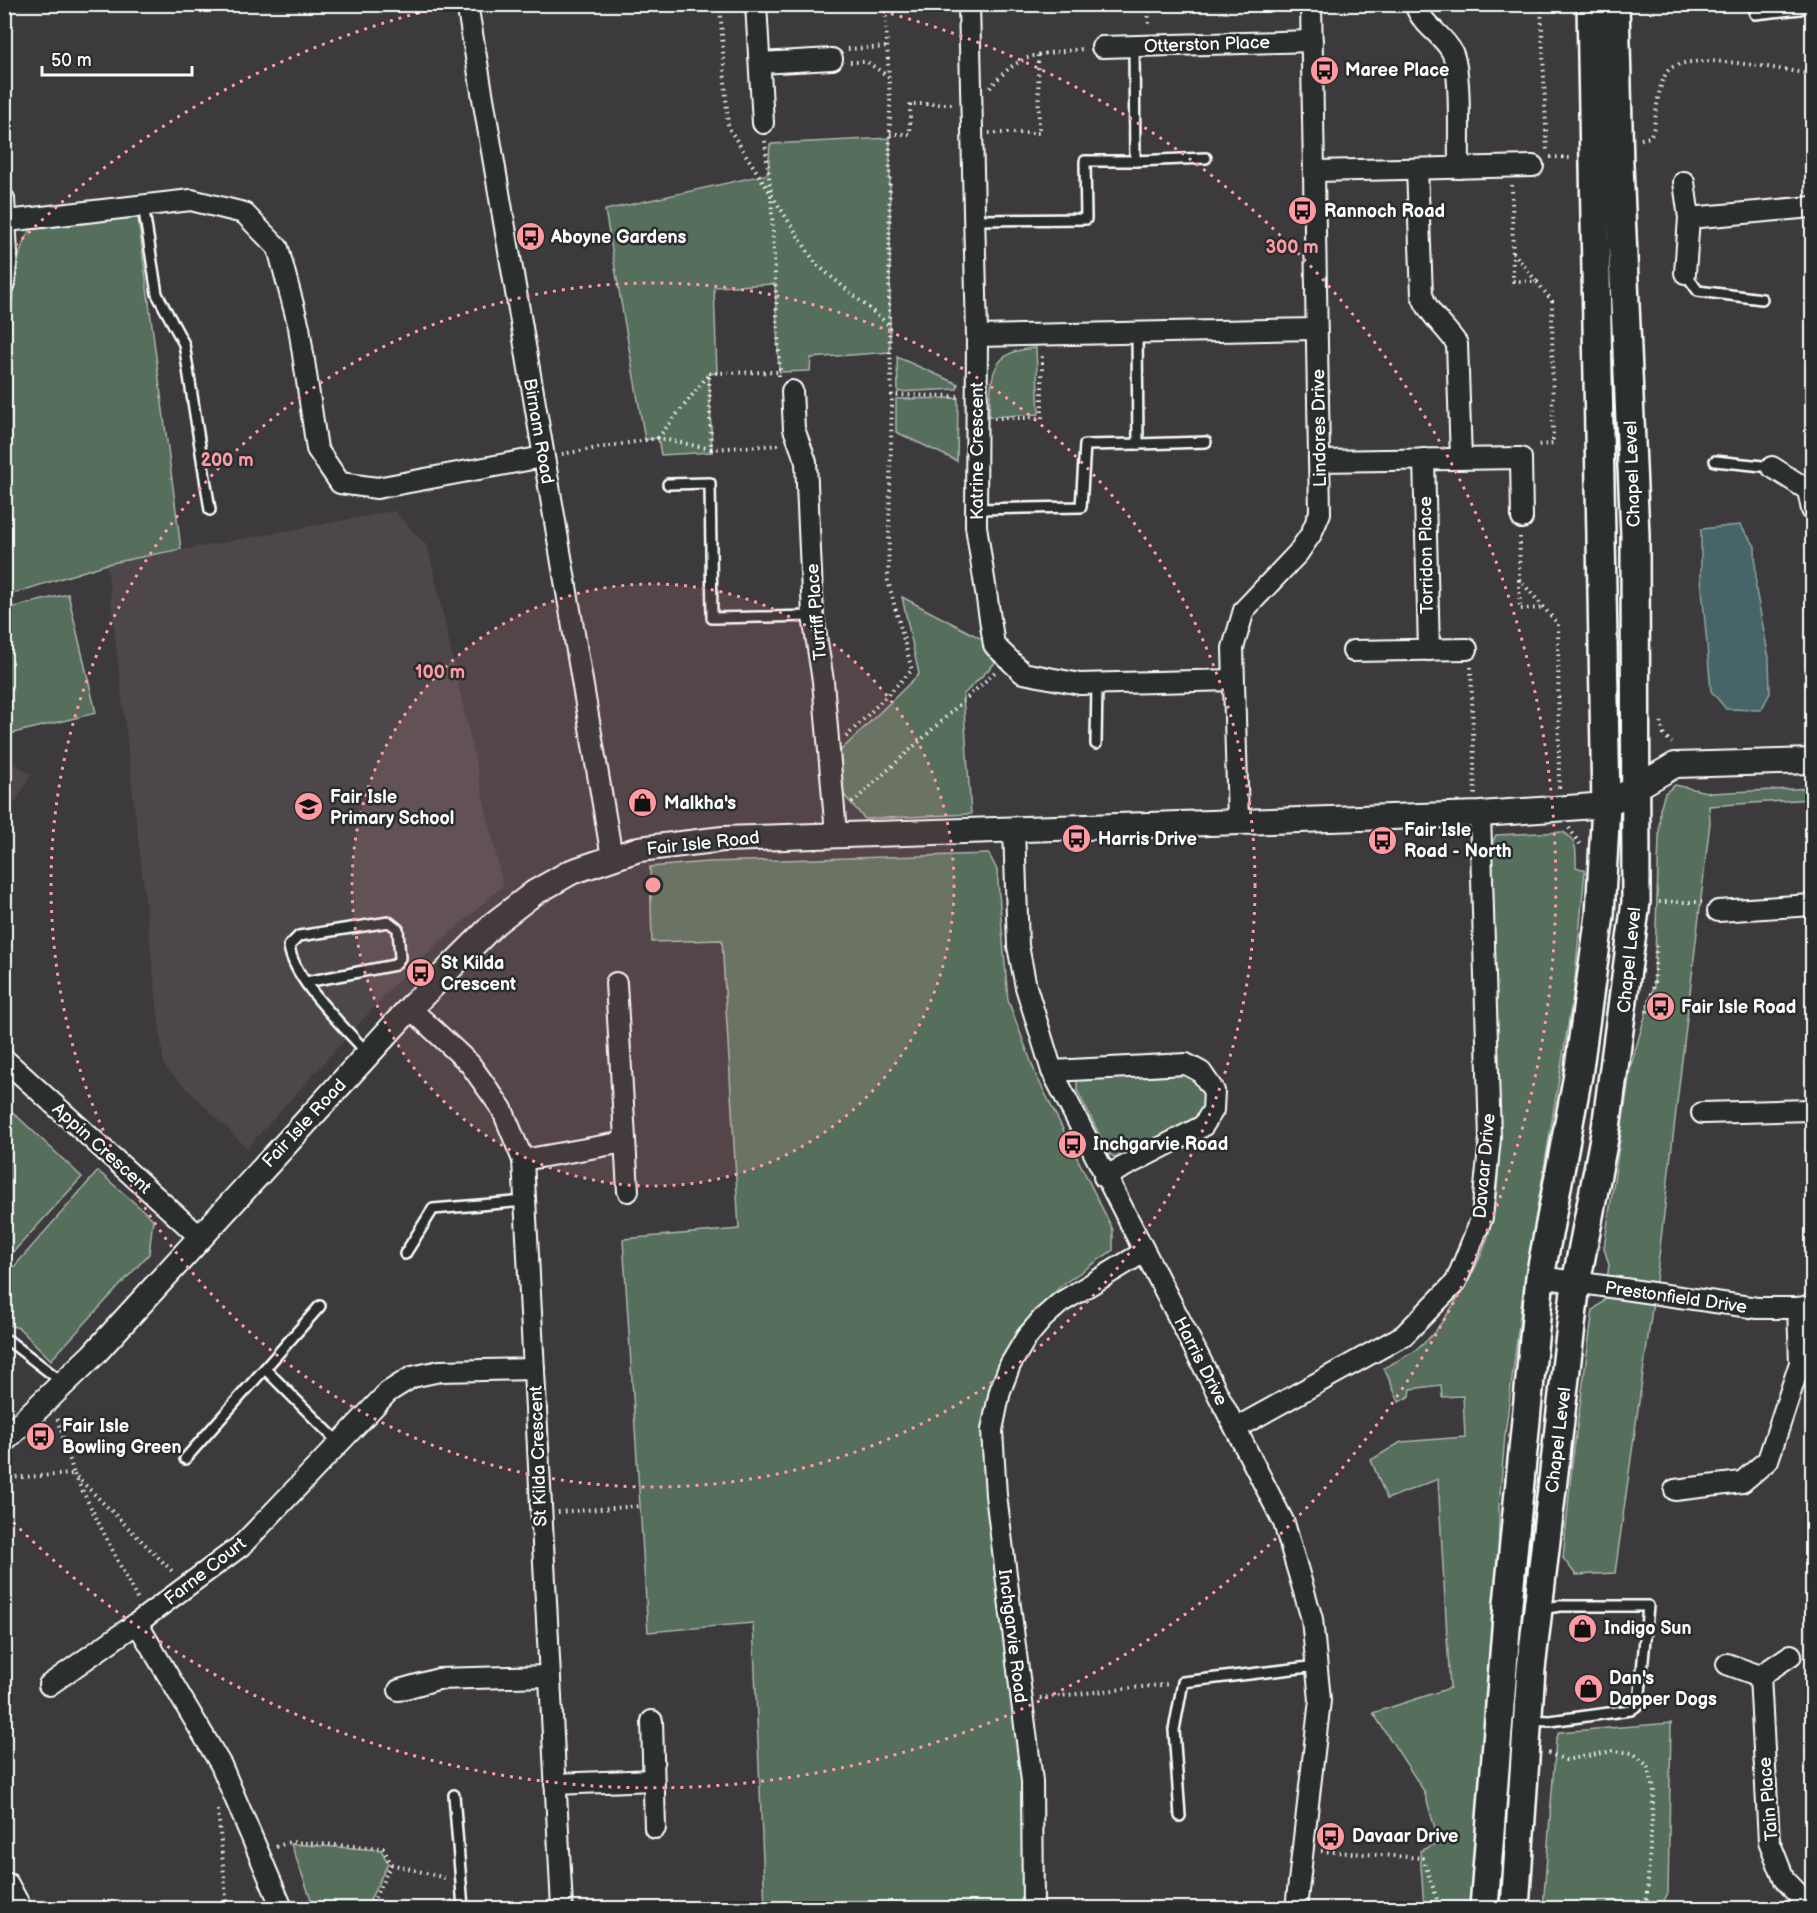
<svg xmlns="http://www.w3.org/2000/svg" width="1817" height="1913" viewBox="0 0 1817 1913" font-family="'Balsamiq Sans',sans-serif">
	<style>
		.built { fill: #4e474c }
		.green { fill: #576e5b; stroke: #abb6ad; stroke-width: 1.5 }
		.water { fill: #466567; stroke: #90a3a4; stroke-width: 1.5 }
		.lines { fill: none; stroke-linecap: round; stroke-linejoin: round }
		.service-casing { stroke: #fff; stroke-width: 14 }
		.minor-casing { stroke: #fff; stroke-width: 24 }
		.tertiary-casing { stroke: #fff; stroke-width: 28 }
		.secondary-casing { stroke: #fff; stroke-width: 32 }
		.path { stroke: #fff; stroke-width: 4; stroke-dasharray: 1.5 4.5; stroke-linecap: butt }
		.service { stroke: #2a2d2e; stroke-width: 9 }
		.minor { stroke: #2a2d2e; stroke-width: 20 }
		.tertiary { stroke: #2a2d2e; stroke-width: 24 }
		.secondary { stroke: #2a2d2e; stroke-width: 27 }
		.ring { fill: none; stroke: #ff9aa2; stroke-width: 3; stroke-dasharray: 3 6 }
		.labels { text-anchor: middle; stroke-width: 5; stroke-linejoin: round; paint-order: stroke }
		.street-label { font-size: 18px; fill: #fff; stroke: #2a2d2e }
		.poi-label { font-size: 18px; font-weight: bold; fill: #fff; stroke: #2a2d2e; text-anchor: start }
		.centre { fill: #ff9aa2; stroke: #2a2d2e; stroke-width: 3 }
		.ring-label { font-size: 18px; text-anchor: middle; font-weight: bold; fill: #ff9aa2; stroke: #2a2d2e; stroke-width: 5; stroke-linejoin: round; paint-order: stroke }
	</style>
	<rect width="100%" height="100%" fill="#3d3a3d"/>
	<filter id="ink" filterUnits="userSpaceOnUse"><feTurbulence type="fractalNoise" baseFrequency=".0167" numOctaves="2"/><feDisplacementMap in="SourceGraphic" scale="12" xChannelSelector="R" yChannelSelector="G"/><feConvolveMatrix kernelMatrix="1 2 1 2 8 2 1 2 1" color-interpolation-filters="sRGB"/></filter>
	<g filter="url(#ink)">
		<g class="built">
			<path d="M394 511 428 547 503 886 402 976 247 1148 164 1066 107 564Z"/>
			<path d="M5 756 31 775 5 821Z"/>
		</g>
		<g class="green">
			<path d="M890 138V352L811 358 810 371 779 372 775 284 714 287 717 373 709 374 712 452 661 455 658 438 645 440 605 210 768 174 770 144Z"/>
			<path d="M138 218 181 549 107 564 5 596C5 540 0 259 30 231 44 220 117 219 138 218Z"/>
			<path d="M1036 348 1039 414 989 417C991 377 989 350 1036 348Z"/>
			<path d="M897 357 958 384 957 389 898 392Z"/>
			<path d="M958 398 957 461 896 432V399Z"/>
			<path d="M68 594 96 713 5 735V609Z"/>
			<path d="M902 597 982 639 995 663 963 695 971 814 865 819 836 786 834 757 919 674Z"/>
			<path d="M1675 785 1711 793 1812 788V799L1709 806 1710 822 1657 1273 1615 1573 1576 1575 1563 1558 1572 1464 1593 1310 1604 1301 1609 1265 1604 1248 1631 1065 1654 985 1660 809 1665 793Z"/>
			<path d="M1563 832C1578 840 1576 852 1576 867L1585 870 1574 989 1522 1300 1505 1435 1499 1507 1498 1605 1473 1908H1424L1420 1851 1439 1842 1424 1791 1373 1713 1450 1688 1438 1479 1387 1499 1371 1460 1401 1442 1465 1437 1463 1396 1442 1397 1441 1385 1411 1389 1410 1396 1399 1402 1384 1368C1394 1362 1406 1357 1416 1350 1432 1338 1443 1321 1454 1304 1488 1253 1497 1219 1499 1158L1489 850 1496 835Z"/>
			<path d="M989 854 997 870 1008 1000 1036 1075 1113 1230V1250L1062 1285 1018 1329 993 1379 981 1439 1027 1793 1022 1908H765L753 1623 648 1632 623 1239 739 1229 722 940 652 942 650 867 707 862Z"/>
			<path d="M1180 1074C1204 1082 1212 1101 1195 1120L1119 1160 1109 1154 1077 1090V1078Z"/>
			<path d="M5 1105 82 1177 5 1261H4Z"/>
			<path d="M98 1171 153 1219 149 1254 51 1360 19 1328 5 1324V1277Z"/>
			<path d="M1671 1723 1668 1893 1660 1908H1543L1556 1740 1559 1732Z"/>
			<path d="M291 1844 381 1850 388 1863 366 1908H299L297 1905 311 1899Z"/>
		</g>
		<path class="water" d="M1740 525 1755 546 1756 590 1769 658 1770 693 1761 710 1726 709 1711 691 1701 577V529Z"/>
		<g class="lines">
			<defs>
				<g id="service">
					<path d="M1755 14 1800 9 1810 4"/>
					<path d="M1135 161 1206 158"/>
					<path d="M143 205 157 294 184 344 210 510"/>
					<path d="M975 220 1086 219 1085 161H1135L1134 47"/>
					<path d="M1685 273 1698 291 1762 299"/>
					<path d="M1138 444 1206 442"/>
					<path d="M1715 461 1772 467"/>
					<path d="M668 484 710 483 712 618 813 616"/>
					<path d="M976 509 1081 507 1085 445 1138 444 1137 333"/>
					<path d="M1096 744 1097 684"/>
					<path d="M306 982 395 965 400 958 398 929 389 922 299 936 289 946C294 982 344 1026 368 1054"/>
					<path d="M405 1254 433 1209 525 1201"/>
					<path d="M4 1345 9 1341 62 1382"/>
					<path d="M265 1369 339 1443"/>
					<path d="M185 1459 320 1306"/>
					<path d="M1529 1720 1550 1721 1631 1710 1639 1704 1648 1606H1560L1540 1609"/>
					<path d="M454 1795 463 1908"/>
					<path d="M1180 1816 1174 1730 1183 1682 1317 1666"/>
				</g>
				<g id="minor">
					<path d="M467 4 612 857"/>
					<path d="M756 4 763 123"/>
					<path d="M969 4 977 336 976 526 994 645 1023 673 1080 684 1233 680"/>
					<path d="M1415 4C1422 26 1442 33 1452 52 1462 73 1458 141 1459 168"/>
					<path d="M1102 47 1312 41"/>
					<path d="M760 63 832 59"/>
					<path d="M1417 169 1422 295C1428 314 1446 327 1457 344L1461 458"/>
					<path d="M1315 171 1533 166"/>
					<path d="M1684 182 1689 218 1685 273"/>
					<path d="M4 199 7 254 4 284"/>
					<path d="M1689 218 1812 207"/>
					<path d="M7 221 191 200 244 213 278 248 299 327 317 449 340 483 377 488 543 457"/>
					<path d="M977 336 1316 329"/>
					<path d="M792 391 794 429 806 462 813 616 823 681 836 833"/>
					<path d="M1424 459 1429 650"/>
					<path d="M1319 461 1521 458 1522 518"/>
					<path d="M1772 467 1808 490"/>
					<path d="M1812 485 1808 490 1812 510"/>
					<path d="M1353 651 1467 649"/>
					<path d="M1238 821 1233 648 1244 610 1298 553 1311 534 1320 513 1311 4"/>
					<path d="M1014 828 1018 946 1026 987 1052 1071 1284 1523 1312 1619 1320 1700 1296 1908"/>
					<path d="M1718 911 1812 905"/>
					<path d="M616 983 628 1191"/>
					<path d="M410 1008 470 1064 502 1109 523 1160 562 1908"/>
					<path d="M4 1059 200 1237"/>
					<path d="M1052 1071 1186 1064 1201 1072 1214 1091 1213 1110 1203 1126 1104 1177"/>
					<path d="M1702 1113 1812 1110"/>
					<path d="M523 1160 625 1142"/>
					<path d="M1540 1277 1757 1308H1798L1812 1306"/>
					<path d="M1236 1428 1404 1335 1456 1282 1482 1217 1490 1138 1480 814"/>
					<path d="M1675 1490 1742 1482 1768 1460 1800 1363 1798 1308"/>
					<path d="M1727 1664 1760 1676 1791 1655"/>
					<path d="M1760 1676 1769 1841 1784 1879 1812 1908"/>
					<path d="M49 1685 137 1623"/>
					<path d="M399 1690 438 1679 549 1676"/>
					<path d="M652 1721 655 1828"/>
					<path d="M555 1784 653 1780"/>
					<path d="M4 1883 8 1884 21 1908"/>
					<path d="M282 1908 221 1765 137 1623 242 1545 388 1392 412 1377 440 1371 534 1369"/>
					<path d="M1033 1908 1032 1781 996 1495 992 1430 1000 1391 1010 1365 1026 1338 1043 1318 1060 1303 1144 1252"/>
				</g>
				<path id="tertiary" d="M4 1440 93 1355 410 1008 495 923 534 893 571 872 639 849 723 839 1480 814 1568 808 1606 805 1675 765 1812 761"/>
				<g id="secondary">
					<path d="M1484 1908 1508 1604 1540 1277 1578 1075 1600 915 1606 805 1591 4"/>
					<path d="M1515 1908 1531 1669 1576 1283 1606 1128 1636 902 1635 535 1619 165 1615 4"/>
				</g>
			</defs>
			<use href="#service" class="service-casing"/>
			<use href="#minor" class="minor-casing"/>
			<use href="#tertiary" class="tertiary-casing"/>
			<use href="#secondary" class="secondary-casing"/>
			<g class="path">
				<path d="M720 4 728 127 816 264 889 325 892 395 958 396"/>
				<path d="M885 4 890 101 889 325"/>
				<path d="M1148 4 1149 27"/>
				<path d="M1541 4 1547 153"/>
				<path d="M848 49 887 47"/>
				<path d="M850 62H867L889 77"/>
				<path d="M990 88C1019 52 1039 54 1083 49"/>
				<path d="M989 133H1039L1038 54"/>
				<path d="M890 134H910V104H953"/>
				<path d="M1641 139 1650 137 1653 131C1657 113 1657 87 1667 72 1684 48 1784 71 1812 74"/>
				<path d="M765 141 771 194 780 373"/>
				<path d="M1550 157 1572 158"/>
				<path d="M1512 185 1513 281 1537 282 1552 301 1553 444 1536 445"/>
				<path d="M1513 252 1536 281"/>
				<path d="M994 418H1042V354"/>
				<path d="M658 438 709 374"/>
				<path d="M711 449 779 445"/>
				<path d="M562 454 658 438 711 449 709 373 779 372V376"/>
				<path d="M1520 537 1519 579 1558 624 1559 788"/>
				<path d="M1519 580 1520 609 1544 608"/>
				<path d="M1471 667 1475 795"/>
				<path d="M1661 722 1664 735 1672 743"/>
				<path d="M846 737 912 670 888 581 892 395"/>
				<path d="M852 803 995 672"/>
				<path d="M1569 828 1580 844"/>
				<path d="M1659 902H1702"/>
				<path d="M1647 1012 1654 985 1656 946"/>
				<path d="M4 1478 74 1474 57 1417"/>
				<path d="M558 1512 640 1506"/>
				<path d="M137 1599 74 1474 174 1573"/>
				<path d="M1040 1698 1170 1684"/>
				<path d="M1548 1753 1566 1760 1613 1751 1633 1753 1648 1766 1654 1789 1646 1908"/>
				<path d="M218 1810 227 1908"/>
				<path d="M276 1847 290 1842 383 1848 391 1864 370 1908"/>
				<path d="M1321 1851 1423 1858 1440 1908"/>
				<path d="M391 1864 449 1879"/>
			</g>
			<use href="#service" class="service"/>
			<use href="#minor" class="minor"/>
			<use href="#tertiary" class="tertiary"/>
			<use href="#secondary" class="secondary"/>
		</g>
	</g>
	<circle cx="653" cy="885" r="301" fill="#ff9aa2" fill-opacity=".12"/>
	<g class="ring">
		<circle cx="653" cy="885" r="301"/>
		<circle cx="653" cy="885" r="602"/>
		<path d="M9 252A903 903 0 0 1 450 5M856 5A903 903 0 1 1 9 1518"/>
	</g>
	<defs>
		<symbol id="bus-disc" viewBox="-11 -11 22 22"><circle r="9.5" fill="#ff9aa2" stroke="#2a2d2e"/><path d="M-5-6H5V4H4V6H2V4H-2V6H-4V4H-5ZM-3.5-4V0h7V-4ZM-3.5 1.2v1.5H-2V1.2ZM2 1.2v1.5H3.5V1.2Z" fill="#111"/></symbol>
		<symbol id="shop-disc" viewBox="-11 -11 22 22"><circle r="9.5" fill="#ff9aa2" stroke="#2a2d2e"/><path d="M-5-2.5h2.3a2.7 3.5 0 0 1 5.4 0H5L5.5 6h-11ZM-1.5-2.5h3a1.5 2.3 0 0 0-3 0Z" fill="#111"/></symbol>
		<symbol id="school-disc" viewBox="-11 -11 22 22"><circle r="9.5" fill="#ff9aa2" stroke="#2a2d2e"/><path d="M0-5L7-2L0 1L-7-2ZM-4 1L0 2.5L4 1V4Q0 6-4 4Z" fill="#111"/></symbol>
	</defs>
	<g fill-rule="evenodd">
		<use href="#bus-disc" x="1308" y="54" width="33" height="33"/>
		<use href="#bus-disc" x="1286" y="194" width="33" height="33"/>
		<use href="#bus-disc" x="514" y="220" width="33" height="33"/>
		<use href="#shop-disc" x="626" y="786" width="33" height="33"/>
		<use href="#school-disc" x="292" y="790" width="33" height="33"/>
		<use href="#bus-disc" x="1060" y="822" width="33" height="33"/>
		<use href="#bus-disc" x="1366" y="824" width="33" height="33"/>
		<use href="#bus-disc" x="404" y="956" width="33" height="33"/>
		<use href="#bus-disc" x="1644" y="990" width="33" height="33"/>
		<use href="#bus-disc" x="1056" y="1128" width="33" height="33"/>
		<use href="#bus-disc" x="24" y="1420" width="33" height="33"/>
		<use href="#shop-disc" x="1566" y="1612" width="33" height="33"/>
		<use href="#shop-disc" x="1572" y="1672" width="33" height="33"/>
		<use href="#bus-disc" x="1314" y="1820" width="33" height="33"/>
	</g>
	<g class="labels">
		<g class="street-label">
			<text transform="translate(1207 44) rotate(-2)" y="6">Otterston Place</text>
			<text transform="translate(1319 428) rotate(-91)" y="6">Lindores Drive</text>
			<text transform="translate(539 431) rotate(80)" y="6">Birnam Road</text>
			<text transform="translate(977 451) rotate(-90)" y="6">Katrine Crescent</text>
			<text transform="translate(1632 474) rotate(-92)" y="6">Chapel Level</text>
			<text transform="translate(1426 555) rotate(-91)" y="6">Torridon Place</text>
			<text transform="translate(816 612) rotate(-95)" y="6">Turriff Place</text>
			<text transform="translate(703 843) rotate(-6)" y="6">Fair Isle Road</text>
			<text transform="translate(1629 960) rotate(-84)" y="6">Chapel Level</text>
			<text transform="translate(304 1123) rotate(-47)" y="6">Fair Isle Road</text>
			<text transform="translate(102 1148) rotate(42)" y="6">Appin Crescent</text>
			<text transform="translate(1484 1166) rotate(-85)" y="6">Davaar Drive</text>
			<text transform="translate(1676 1297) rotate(8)" y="6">Prestonfield Drive</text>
			<text transform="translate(1201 1361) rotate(63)" y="6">Harris Drive</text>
			<text transform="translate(1558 1440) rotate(-83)" y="6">Chapel Level</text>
			<text transform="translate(538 1456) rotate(-92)" y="6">St Kilda Crescent</text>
			<text transform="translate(205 1571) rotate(-38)" y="6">Farne Court</text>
			<text transform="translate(1013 1636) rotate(83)" y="6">Inchgarvie Road</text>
			<text transform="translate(1768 1799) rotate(-95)" y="6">Tain Place</text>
		</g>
		<g class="poi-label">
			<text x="1345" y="76">Maree Place</text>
			<text x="1324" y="217">Rannoch Road</text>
			<text x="551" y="243">Aboyne Gardens</text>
			<text x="330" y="803">Fair Isle<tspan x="330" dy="21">Primary School</tspan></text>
			<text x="664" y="809">Malkha's</text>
			<text x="1404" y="836">Fair Isle<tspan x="1404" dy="21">Road - North</tspan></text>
			<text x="1098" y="845">Harris Drive</text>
			<text x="441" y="969">St Kilda<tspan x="441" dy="21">Crescent</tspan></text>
			<text x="1681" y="1013">Fair Isle Road</text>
			<text x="1093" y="1150">Inchgarvie Road</text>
			<text x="62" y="1432">Fair Isle<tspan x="62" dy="21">Bowling Green</tspan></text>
			<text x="1604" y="1634">Indigo Sun</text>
			<text x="1609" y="1684">Dan's<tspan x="1609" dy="21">Dapper Dogs</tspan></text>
			<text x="1352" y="1842">Davaar Drive</text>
		</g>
	</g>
	<circle cx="653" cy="885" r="9" class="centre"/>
	<g class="ring-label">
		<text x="1292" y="253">300 m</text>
		<text x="227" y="466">200 m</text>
		<text x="440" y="678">100 m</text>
	</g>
	<rect width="1817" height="1913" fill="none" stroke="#2a2d2e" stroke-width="24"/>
	<rect x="12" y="12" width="1793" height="1889" fill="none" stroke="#fff" stroke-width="2" filter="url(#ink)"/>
	<path d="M42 66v9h150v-9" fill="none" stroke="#ffffff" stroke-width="3"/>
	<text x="51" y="66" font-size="18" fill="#ffffff" stroke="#2a2d2e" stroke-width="4.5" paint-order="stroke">50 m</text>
</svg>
